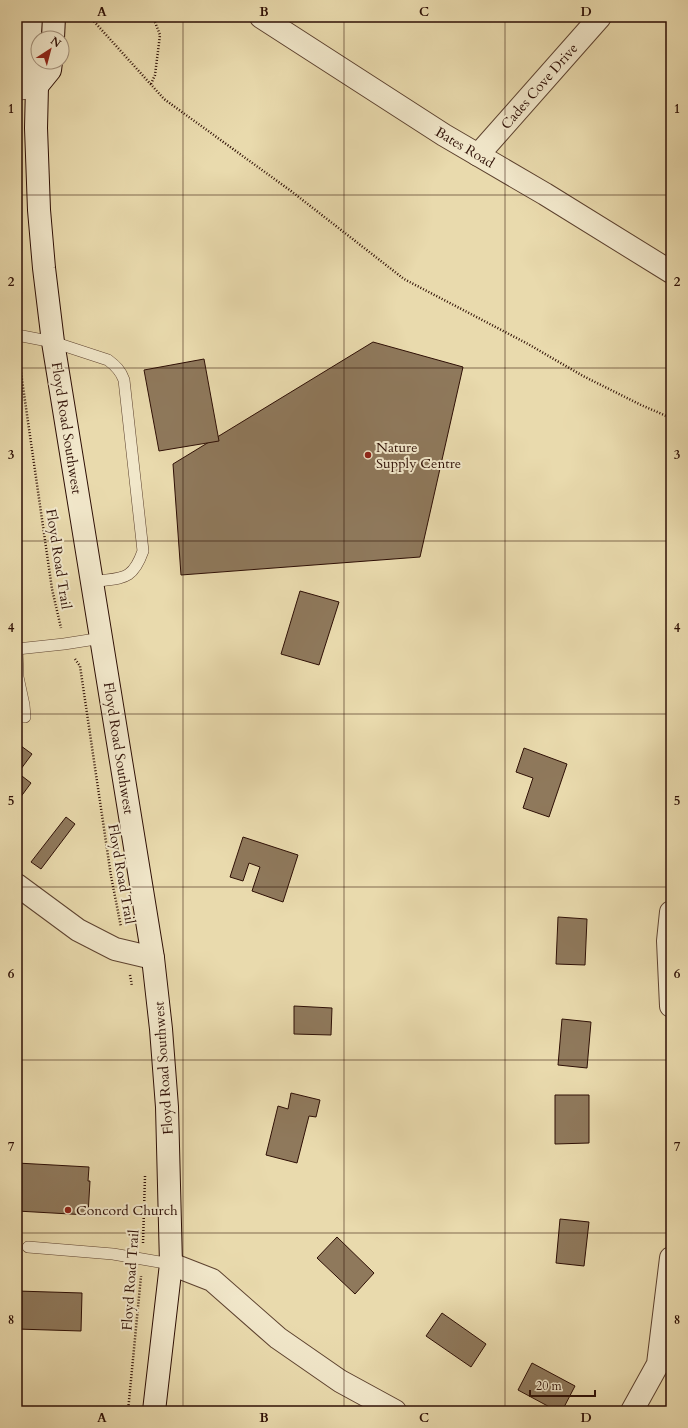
<svg xmlns="http://www.w3.org/2000/svg" width="688" height="1428" viewBox="0 0 688 1428" font-family="Cardo,serif">
	<style>
		.building { fill: #8f795c; stroke: #2e0f05 }
		.lines { fill: none; stroke-linecap: round; stroke-linejoin: round }
		.service-casing { stroke: #5d422f; stroke-width: 12 }
		.minor-casing { stroke: #5d422f; stroke-width: 24 }
		.tertiary-casing { stroke: #5d422f; stroke-width: 24 }
		.secondary-casing { stroke: #2e0f05; stroke-width: 24 }
		.path { stroke: #2e0f05; stroke-width: 2.5; stroke-dasharray: 1 2; stroke-linecap: butt }
		.service { stroke: #f1e7ca; stroke-width: 11 }
		.minor { stroke: #f1e7ca; stroke-width: 22 }
		.tertiary { stroke: #f1e7ca; stroke-width: 22 }
		.secondary { stroke: #f1e7ca; stroke-width: 22 }
		.grid { fill: none; stroke: #2e0f05; stroke-width: 1; stroke-opacity: 0.55 }
		.poi-dot { fill: #8f2418; stroke: #f1e7ca; stroke-width: 1.5 }
		.labels { text-anchor: middle; stroke-width: 4; stroke-linejoin: round; paint-order: stroke }
		.street-label { font-size: 14px; fill: #2e0f05; stroke: #f1e7ca }
		.poi-label { font-size: 14px; fill: #2e0f05; stroke: #f1e7ca; text-anchor: start }
		.neatline { fill: none; stroke: #2e0f05; stroke-width: 1.5 }
		.grid-label { font-size: 13px; text-anchor: middle; font-weight: bold; fill: #2e0f05 }
	</style>
	<rect width="100%" height="100%" fill="#e9daad"/>
	<filter id="stains"><feTurbulence type="fractalNoise" baseFrequency=".005" numOctaves="4"/><feColorMatrix values="0 0 0 0 .2 0 0 0 0 .09 0 0 0 0 .02 0 0 0 .5 -.17"/></filter>
	<radialGradient id="worn" r=".72"><stop offset=".6" stop-color="#630" stop-opacity="0"/><stop offset="1" stop-color="#630" stop-opacity=".3"/></radialGradient>
	<g class="building">
		<path d="M373 342 463 367 420 557 181 575 173 464Z"/>
		<path d="M204 359 219 441 159 451 144 370Z"/>
		<path d="M300 591 339 602 319 665 281 654Z"/>
		<path d="M17 743 32 754 18 773 31 783 17 802Z"/>
		<path d="M524 748 567 764 549 817 523 808 533 778 516 772Z"/>
		<path d="M66 817 75 824 41 869 31 862Z"/>
		<path d="M243 837 298 855 283 902 252 891 260 867 249 863 243 881 230 877Z"/>
		<path d="M558 917 587 919 585 965 556 964Z"/>
		<path d="M294 1006 332 1008 331 1035 294 1034Z"/>
		<path d="M562 1019 591 1022 587 1068 558 1065Z"/>
		<path d="M291 1093 320 1100 316 1117 309 1116 297 1163 266 1155 278 1106 288 1109Z"/>
		<path d="M555 1095H589V1143L555 1144Z"/>
		<path d="M17 1163 89 1167 88 1181H90L88 1215 17 1211Z"/>
		<path d="M560 1219 589 1222 584 1266 556 1263Z"/>
		<path d="M337 1237 374 1273 355 1294 317 1258Z"/>
		<path d="M17 1291 82 1293 81 1331 17 1329Z"/>
		<path d="M442 1313 486 1344 471 1367 426 1336Z"/>
		<path d="M532 1363 575 1386 562 1411H557L518 1390Z"/>
	</g>
	<g class="lines">
		<defs>
			<g id="service">
				<path d="M17 335 53 342 108 360C116 366 121 371 124 380L143 551C132 582 122 577 93 582"/>
				<path d="M17 649 64 644 102 638"/>
				<path d="M17 649 18 677 24 705 25 717"/>
				<path d="M28 1247 113 1254 171 1264"/>
			</g>
			<g id="minor">
				<path d="M261 17 444 135 545 194 671 272"/>
				<path d="M17 89 37 86"/>
				<path d="M478 155 600 17"/>
				<path d="M17 885 78 930 115 949 153 958"/>
				<path d="M671 912 668 941 671 1006"/>
				<path d="M632 1411 658 1364 671 1258"/>
			</g>
			<path id="tertiary" d="M171 1264 212 1280 278 1338 340 1381 395 1411"/>
			<g id="secondary">
				<path d="M31 17 28 66 37 86 36 128 39 210 44 268 53 342 153 958 161 1029 167 1107 171 1264 154 1411"/>
				<path d="M53 38 54 17"/>
				<path d="M37 86 50 70 51 62"/>
			</g>
		</defs>
		<use href="#service" class="service-casing"/>
		<use href="#minor" class="minor-casing"/>
		<use href="#tertiary" class="tertiary-casing"/>
		<use href="#secondary" class="secondary-casing"/>
		<g class="path">
			<path d="M90 17 164 99 291 191 404 279 528 344 583 376 641 405 671 418"/>
			<path d="M151 84 155 75 160 35 153 17"/>
			<path d="M18 352 52 589 61 628"/>
			<path d="M75 659 80 666 111 876 121 927"/>
			<path d="M130 975 132 986"/>
			<path d="M143 1243 145 1176"/>
			<path d="M128 1411 141 1276"/>
		</g>
		<use href="#service" class="service"/>
		<use href="#minor" class="minor"/>
		<use href="#tertiary" class="tertiary"/>
		<use href="#secondary" class="secondary"/>
	</g>
	<path class="grid" d="M183 17V1411M344 17V1411M505 17V1411M17 195H671M17 368H671M17 541H671M17 714H671M17 887H671M17 1060H671M17 1233H671"/>
	<g class="poi-dot">
		<circle cx="368" cy="455" r="4"/>
		<circle cx="68" cy="1210" r="4"/>
	</g>
	<g class="labels">
		<g class="street-label">
			<text transform="translate(539 86) rotate(-49)" y="5">Cades Cove Drive</text>
			<text transform="translate(465 147) rotate(31)" y="5">Bates Road</text>
			<text transform="translate(67 428) rotate(81)" y="5">Floyd Road Southwest</text>
			<text transform="translate(59 559) rotate(81)" y="5">Floyd Road Trail</text>
			<text transform="translate(119 748) rotate(81)" y="5">Floyd Road Southwest</text>
			<text transform="translate(122 874) rotate(80)" y="5">Floyd Road Trail</text>
			<text transform="translate(163 1068) rotate(-94)" y="5">Floyd Road Southwest</text>
			<text transform="translate(130 1280) rotate(-86)" y="5">Floyd Road Trail</text>
		</g>
		<g class="poi-label">
			<text x="376" y="452">Nature<tspan x="376" dy="16">Supply Centre</tspan></text>
			<text x="76" y="1215">Concord Church</text>
		</g>
	</g>
	<rect width="688" height="1428" fill="none" stroke="#e9daad" stroke-width="44"/>
	<g transform="translate(50 50) rotate(36)"><circle r="19" fill="#f1e7ca" stroke="#a3917b"/>
	<path d="M0-3L7 15L0 10L-7 15Z" fill="#8f2418"/>
	<text y="-6" font-size="11" font-weight="bold" text-anchor="middle" fill="#2e0f05">N</text>
	</g>
	<path d="M530 1390v6h65v-6" fill="none" stroke="#2e0f05" stroke-width="2"/>
	<text x="536" y="1390" font-size="12" fill="#2e0f05" stroke="#f1e7ca" stroke-width="3" paint-order="stroke">20 m</text>
	<rect x="22" y="22" width="644" height="1384" class="neatline"/>
	<g class="grid-label">
		<text x="102" y="16">A</text>
		<text x="264" y="16">B</text>
		<text x="424" y="16">C</text>
		<text x="586" y="16">D</text>
		<text x="11" y="113">1</text>
		<text x="677" y="113">1</text>
		<text x="11" y="286">2</text>
		<text x="677" y="286">2</text>
		<text x="11" y="459">3</text>
		<text x="677" y="459">3</text>
		<text x="11" y="632">4</text>
		<text x="677" y="632">4</text>
		<text x="11" y="805">5</text>
		<text x="677" y="805">5</text>
		<text x="11" y="978">6</text>
		<text x="677" y="978">6</text>
		<text x="11" y="1151">7</text>
		<text x="677" y="1151">7</text>
		<text x="11" y="1324">8</text>
		<text x="677" y="1324">8</text>
		<text x="102" y="1422">A</text>
		<text x="264" y="1422">B</text>
		<text x="424" y="1422">C</text>
		<text x="586" y="1422">D</text>
	</g>
	<rect width="100%" height="100%" filter="url(#stains)"/>
	<rect width="100%" height="100%" fill="url(#worn)"/>
</svg>
